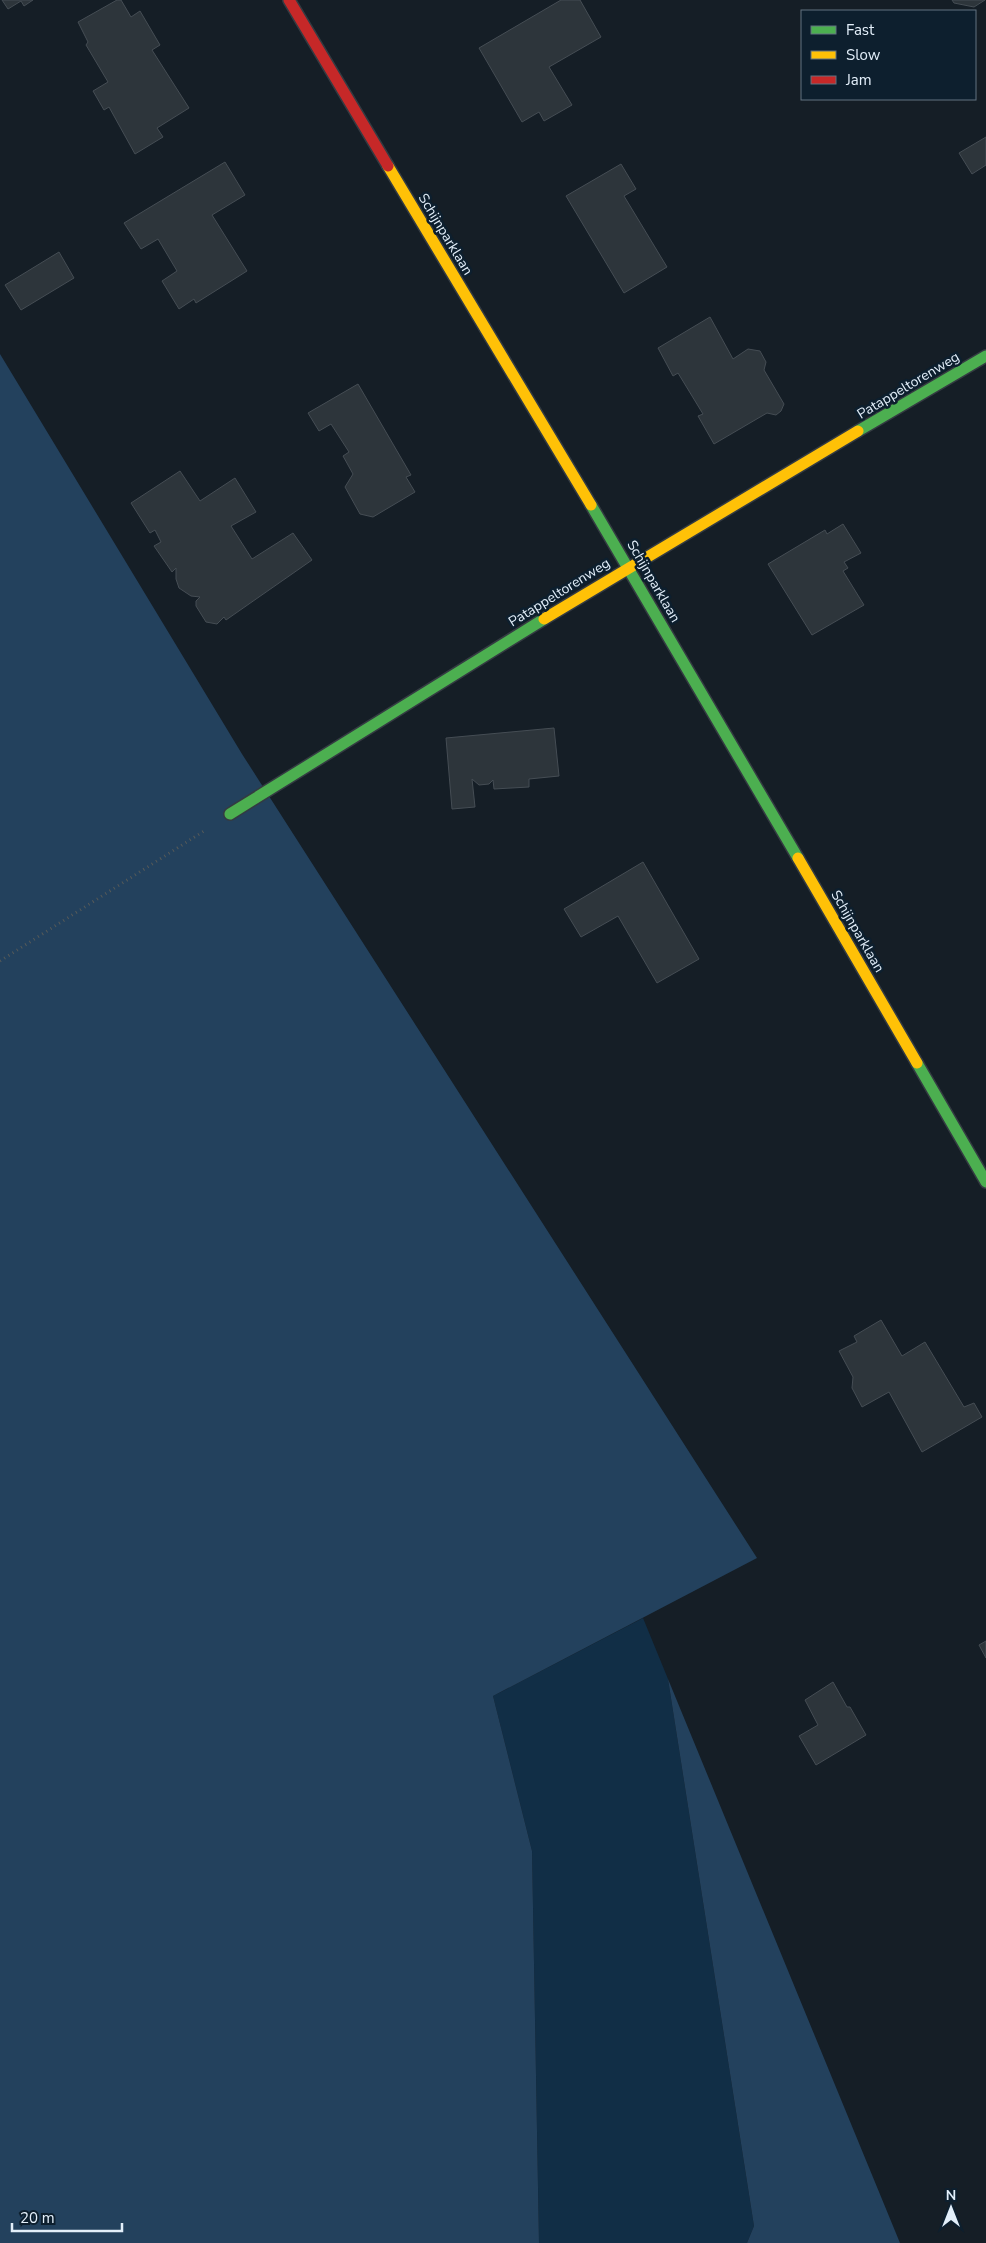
<svg xmlns="http://www.w3.org/2000/svg" width="986" height="2243" viewBox="0 0 986 2243" font-family="'Nunito Sans',sans-serif">
	<style>
		.green { fill: #112e46 }
		.forest { fill: #23415d }
		.building { fill: #2d353b; stroke: #454d54 }
		.lines { fill: none; stroke-linecap: round; stroke-linejoin: round }
		.fast-casing { stroke: #343b42; stroke-width: 14 }
		.slow-casing { stroke: #343b42; stroke-width: 14 }
		.jam-casing { stroke: #343b42; stroke-width: 14 }
		.path { stroke: #565a59; stroke-width: 3; stroke-dasharray: 1 4; stroke-linecap: butt }
		.fast { stroke: #4caf50; stroke-width: 11 }
		.slow { stroke: #ffc107; stroke-width: 11 }
		.jam { stroke: #c62828; stroke-width: 11 }
		.labels { text-anchor: middle; stroke-width: 5; stroke-linejoin: round; paint-order: stroke }
		.street-label { font-size: 14px; fill: #e3effa; stroke: #0d1f2e }
	</style>
	<rect width="100%" height="100%" fill="#151e26"/>
	<path class="green" d="M643 1618 668 1679 754 2226 747 2243H539L532 1851 493 1696Z"/>
	<g class="forest">
		<path d="M0 354 242 754 757 1558 493 1696 532 1851 539 2243H0Z"/>
		<path d="M668 1679 900 2243H747L754 2226Z"/>
	</g>
	<g class="building">
		<path d="M2 0H33L24 6 21 1 8 9Z"/>
		<path d="M117 0H121L131 17 140 11 160 45 152 50 189 108 157 128 163 137 135 154 109 107 104 110 93 91 108 82 86 45 88 42 78 22Z"/>
		<path d="M561 0H580L601 37 549 67 572 105 544 121 539 112 522 122 479 48Z"/>
		<path d="M952 0H985L974 7 954 3Z"/>
		<path d="M986 137V165L972 174 959 153Z"/>
		<path d="M225 162 245 195 212 215 247 271 196 303 194 299 179 309 162 281 177 271 158 239 141 249 124 223Z"/>
		<path d="M621 164 636 189 624 196 667 267 624 293 566 196Z"/>
		<path d="M59 252 74 278 21 310 5 285Z"/>
		<path d="M710 317 733 359 748 349 760 351 766 362 764 370 784 404 781 411 776 415 767 413 714 444 698 416 703 414 678 373 673 376 658 348Z"/>
		<path d="M358 384 411 475 406 477 415 492 373 517 360 514 345 487 353 474 343 456 349 452 331 424 319 431 308 413Z"/>
		<path d="M180 471 200 501 235 478 256 512 231 526 252 559 293 533 312 560 226 620 224 617 217 624 206 622 196 606V601L200 597 191 596 179 588 176 579V568L172 572 154 546 161 542 155 530 150 533 131 503Z"/>
		<path d="M843 524 861 553 844 562 848 568 843 571 864 605 812 635 768 564 825 530 827 534Z"/>
		<path d="M554 728 559 776 529 779V787L494 789 493 780 489 784 479 785 472 779 475 807 452 809 446 738Z"/>
		<path d="M643 862 699 959 657 983 618 916 581 937 564 909Z"/>
		<path d="M881 1320 902 1356 925 1342 964 1407 974 1403 982 1417 922 1452 889 1392 862 1407 852 1388 853 1377 839 1351 857 1342 854 1336Z"/>
		<path d="M986 1641V1658L979 1645Z"/>
		<path d="M833 1682 847 1707H850L866 1735 816 1765 799 1736 818 1725 805 1700Z"/>
	</g>
	<g class="lines">
		<defs>
			<g id="fast">
				<path d="M858 431 986 356"/>
				<path d="M591 505 798 858"/>
				<path d="M230 814 544 619"/>
				<path d="M917 1063 986 1182"/>
			</g>
			<g id="slow">
				<path d="M388 166 591 505"/>
				<path d="M544 619 858 431"/>
				<path d="M798 858 917 1063"/>
			</g>
			<path id="jam" d="M289 0 388 166"/>
		</defs>
		<use href="#fast" class="fast-casing"/>
		<use href="#slow" class="slow-casing"/>
		<use href="#jam" class="jam-casing"/>
		<path class="path" d="M0 961 204 831"/>
		<use href="#fast" class="fast"/>
		<use href="#slow" class="slow"/>
		<use href="#jam" class="jam"/>
	</g>
	<g class="labels">
		<g class="street-label">
			<text transform="translate(446 234) rotate(59)" y="5">Schijnparklaan</text>
			<text transform="translate(908 385) rotate(-31)" y="5">Patappeltorenweg</text>
			<text transform="translate(654 581) rotate(60)" y="5">Schijnparklaan</text>
			<text transform="translate(559 592) rotate(-32)" y="5">Patappeltorenweg</text>
			<text transform="translate(858 931) rotate(60)" y="5">Schijnparklaan</text>
		</g>
	</g>
	<rect x="801" y="10" width="175" height="90" fill="#0d1f2e" stroke="#637280"/>
	<rect x="811" y="26" width="25" height="8" fill="#4caf50" stroke="#637280"/>
	<text x="846" y="35" font-size="15" fill="#e3effa">Fast</text>
	<rect x="811" y="51" width="25" height="8" fill="#ffc107" stroke="#637280"/>
	<text x="846" y="60" font-size="15" fill="#e3effa">Slow</text>
	<rect x="811" y="76" width="25" height="8" fill="#c62828" stroke="#637280"/>
	<text x="846" y="85" font-size="15" fill="#e3effa">Jam</text>
	<g transform="translate(951 2208)" stroke="#0d1f2e" stroke-width="4" paint-order="stroke">
	<path d="M0-4L9 19L0 12L-9 19Z" fill="#e3effa"/>
	<text y="-8" font-size="14" font-weight="bold" text-anchor="middle" fill="#e3effa">N</text>
	</g>
	<path d="M12 2223v8h110v-8" fill="none" stroke="#e3effa" stroke-width="2.5"/>
	<text x="20" y="2223" font-size="15" fill="#e3effa" stroke="#0d1f2e" stroke-width="4" paint-order="stroke">20 m</text>
</svg>
